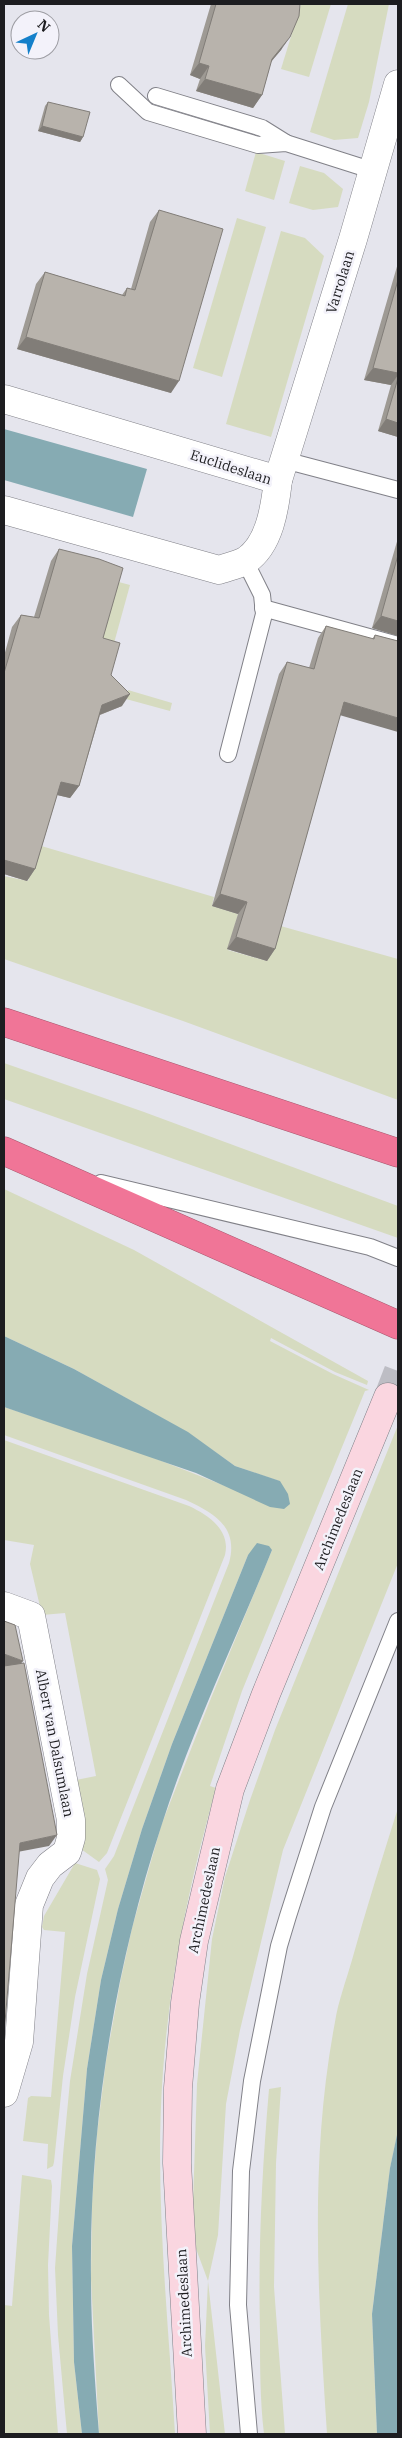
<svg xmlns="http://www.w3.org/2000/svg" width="402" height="2438" viewBox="0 0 402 2438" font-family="'IBM Plex Serif',serif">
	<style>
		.green { fill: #d6dbc0 }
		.water { fill: #86abb3 }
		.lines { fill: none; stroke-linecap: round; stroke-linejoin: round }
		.secondary-tunnel { stroke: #bdbdc4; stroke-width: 28; stroke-dasharray: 28 14; stroke-linecap: butt }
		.service-casing { stroke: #818188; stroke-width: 18 }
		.minor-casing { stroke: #818188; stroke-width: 29 }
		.secondary-casing { stroke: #818188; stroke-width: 29 }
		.motorway-casing { stroke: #a6566d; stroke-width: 29 }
		.service { stroke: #fff; stroke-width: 16 }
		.minor { stroke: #fff; stroke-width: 28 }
		.secondary { stroke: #fad6e0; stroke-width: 28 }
		.motorway { stroke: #f07597; stroke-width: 28 }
		.wall { fill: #9e9a94 }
		.shaded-wall { fill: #817d78 }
		.building { fill: #b8b3ac; stroke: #817d78 }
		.labels { text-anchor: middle; stroke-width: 5; stroke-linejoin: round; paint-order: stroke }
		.street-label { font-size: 14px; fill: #1d1d20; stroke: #f3f2fa }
	</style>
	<rect width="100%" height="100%" fill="#e5e5ed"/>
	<g class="green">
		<path d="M301 4H331L309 77 281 69Z"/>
		<path d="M348 4H389L369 102 358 138 334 140 310 132Z"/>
		<path d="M256 152 285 161 274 200 245 191Z"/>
		<path d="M300 166 324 173 343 189 338 207 313 210 289 203Z"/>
		<path d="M237 218 266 227 222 377 193 368Z"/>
		<path d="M281 231 305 238 324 256 271 437 226 424Z"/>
		<path d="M115 581 130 585 111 654 96 650Z"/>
		<path d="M128 690 172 703 170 711 126 699Z"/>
		<path d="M38 845 214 897 212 906 238 914 228 950 267 961 277 925 398 959V1100L183 1021 4 959V876L28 881Z"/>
		<path d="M4 1063 144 1112 398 1206V1238L4 1099Z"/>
		<path d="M4 1189 134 1250 368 1381 367 1385 335 1372 271 1338 270 1341 333 1374 369 1390 365 1391 242 1691 210 1786 216 1788C190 1880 170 1975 163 2071 154 2191 168 2314 175 2434H99L91 2279 92 2202 97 2134 106 2061 120 1983 132 1928 161 1826 209 1703 272 1550 248 1555 172 1744 142 1829 118 1909 101 1980 87 2069 72 2246 74 2362 82 2434H67L58 2335 55 2268 63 2155 70 2081 87 1974 108 1880 105 1869 114 1856 229 1563C239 1527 214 1513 186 1500L4 1435V1407L126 1447 228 1487 279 1481 235 1466 187 1432 74 1369 4 1336Z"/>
		<path d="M398 1425V1563L283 1850 240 2030 226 2104 218 2235 208 2281 225 2434H210L205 2346 208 2281 195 2246 193 2203 197 2084 212 1939 225 1877 250 1800 275 1730Z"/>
		<path d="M4 1440 189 1506C208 1515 231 1530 225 1555L107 1853 99 1862 81 1849 76 1780 96 1776 65 1613 42 1615 30 1564 34 1545 4 1540Z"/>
		<path d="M398 1808V2130L390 2168 372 2314 377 2434H327C318 2297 309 2158 335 2022 338 2002 346 1981 352 1960 366 1909 382 1859 398 1808Z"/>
		<path d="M75 1863 97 1870 100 1879 75 1997 63 2076 54 2162 53 2166 47 2169 48 2144 23 2141 28 2098 31 2096 51 2097 65 1932 44 1930 42 1927 44 1916Z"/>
		<path d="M281 2087 276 2163 274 2287 285 2434H264C260 2400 260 2366 260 2332 258 2251 262 2170 269 2089Z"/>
		<path d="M22 2175 51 2180 52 2186 48 2265 49 2315 58 2434H4V2305L12 2306Z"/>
	</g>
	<g class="water">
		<path d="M4 429 147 469 133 517 4 480Z"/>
		<path d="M4 1336 74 1369 188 1432 235 1466 280 1481 288 1494 290 1504 284 1509 270 1507 196 1473 4 1407Z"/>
		<path d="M257 1543 269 1546 272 1550C235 1642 191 1732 161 1827 114 1971 89 2126 91 2278 91 2330 95 2382 99 2434H82L74 2362 72 2246 87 2069 101 1980 118 1909 142 1829 172 1744 248 1555Z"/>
		<path d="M398 2130V2434H377L372 2314 390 2168Z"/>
	</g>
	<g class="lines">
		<path class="secondary-tunnel" d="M388 1397 398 1371"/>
		<defs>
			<g id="service">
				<path d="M119 85 148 112 258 145 286 143 374 171"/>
				<path d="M156 96 262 128 286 143"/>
				<path d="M284 460 398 490"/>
				<path d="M263 608 398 645"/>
				<path d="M228 754 264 614 262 595 245 561"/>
				<path d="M101 1183 370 1247 398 1258"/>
				<path d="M249 2434 238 2305 241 2171 252 2081 279 1946 288 1916 323 1807 398 1621"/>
			</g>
			<g id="minor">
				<path d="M4 399 278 480C275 507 270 545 245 561 237 565 227 567 219 570L4 510"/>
				<path d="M278 480 353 239 398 84"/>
				<path d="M4 1606 31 1616 71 1820V1838L67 1852 50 1865 40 1878 29 1905 19 2042 4 2093"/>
			</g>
			<path id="secondary" d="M192 2434 177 2163 178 2088 185 2003 194 1941 230 1789 266 1694 388 1397"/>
			<g id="motorway">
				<path d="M4 1022 398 1153"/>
				<path d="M4 1151 398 1325"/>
			</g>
		</defs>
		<use href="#service" class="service-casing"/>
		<use href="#minor" class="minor-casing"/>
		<use href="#secondary" class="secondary-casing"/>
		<use href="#motorway" class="motorway-casing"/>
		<use href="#service" class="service"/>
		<use href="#minor" class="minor"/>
		<use href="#secondary" class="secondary"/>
		<use href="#motorway" class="motorway"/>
	</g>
	<g class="wall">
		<path d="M211 4H300L281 50 271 62 262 95 253 108 196 91 200 79 190 75Z"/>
		<path d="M48 102 83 137 80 142 38 131 45 106Z"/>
		<path d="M159 210 171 393 17 349 36 284 45 272 122 295 127 288 131 289 150 222Z"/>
		<path d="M398 263V437L378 431 391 385 364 380Z"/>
		<path d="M398 538V636L372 628Z"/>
		<path d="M59 549 103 638 111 675 122 706 100 715 79 786 70 798 57 795 35 869 27 881 4 874V656L12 627 21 615 34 617 51 561Z"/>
		<path d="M326 626 372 639 375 635 398 641 340 715 275 949 267 961 227 949 238 914 212 906 279 674 287 662 309 668 318 638Z"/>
	</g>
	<g class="shaded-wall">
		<path d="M290 37 281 50 263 71 272 59Z"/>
		<path d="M199 63 209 66 200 79 190 75Z"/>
		<path d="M205 79 262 95 253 108 196 91Z"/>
		<path d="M42 126 83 137 80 142 38 131Z"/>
		<path d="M26 337 179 381 171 393 17 349Z"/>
		<path d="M373 368 398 373V375L391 385 364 380Z"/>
		<path d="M386 419 398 423V437L378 431Z"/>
		<path d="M381 616 398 621V636L372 628Z"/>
		<path d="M130 694 122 706 94 717 102 705Z"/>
		<path d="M344 702 398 718V732L336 714Z"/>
		<path d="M61 782 79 786 70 798 53 794Z"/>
		<path d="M4 860 35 869 27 881 4 874Z"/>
		<path d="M220 894 247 902 238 914 212 906Z"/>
		<path d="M236 937 275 949 267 961 227 949Z"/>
		<path d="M4 1654 23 1661 16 1670 4 1666Z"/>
		<path d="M57 1835 49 1846 12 1853 20 1843Z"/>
	</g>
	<g class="building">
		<path d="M216 4H300L299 16 290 37 272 59 262 95 205 79 209 66 199 63Z"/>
		<path d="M48 102 90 112 83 137 42 126Z"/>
		<path d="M159 210 223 229 179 381 26 337 45 272 125 296 127 288 135 290Z"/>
		<path d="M398 280V373L373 368Z"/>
		<path d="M398 378V423L386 419Z"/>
		<path d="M59 549 99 559 123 568 103 638 120 643 111 675 130 694 102 705 79 786 61 782 35 869 4 860V673L21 615 39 618Z"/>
		<path d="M398 555V621L381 616Z"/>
		<path d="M326 626 374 639 375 635 398 641V718L344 702 275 949 236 937 247 902 220 894 287 662 314 669Z"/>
		<path d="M4 1621 15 1625 23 1661 4 1654Z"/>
		<path d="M24 1663 57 1835 20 1843 4 2034V1666Z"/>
	</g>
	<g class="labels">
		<g class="street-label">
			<text transform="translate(340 282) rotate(-73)" y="5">Varrolaan</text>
			<text transform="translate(231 467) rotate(18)" y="5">Euclideslaan</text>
			<text transform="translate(338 1519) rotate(-68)" y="5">Archimedeslaan</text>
			<text transform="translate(55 1743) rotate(79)" y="5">Albert van Dalsumlaan</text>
			<text transform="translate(204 1900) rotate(-78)" y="5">Archimedeslaan</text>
			<text transform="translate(184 2303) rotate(-93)" y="5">Archimedeslaan</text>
		</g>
	</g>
	<rect width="402" height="2438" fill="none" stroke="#1d1d20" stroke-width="10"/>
	<g transform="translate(35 35) rotate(44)"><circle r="24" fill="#f3f2fa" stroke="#9d9da3"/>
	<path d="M0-4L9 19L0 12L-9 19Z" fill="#1480ca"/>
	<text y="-8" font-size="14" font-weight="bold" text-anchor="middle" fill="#1d1d20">N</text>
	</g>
</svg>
